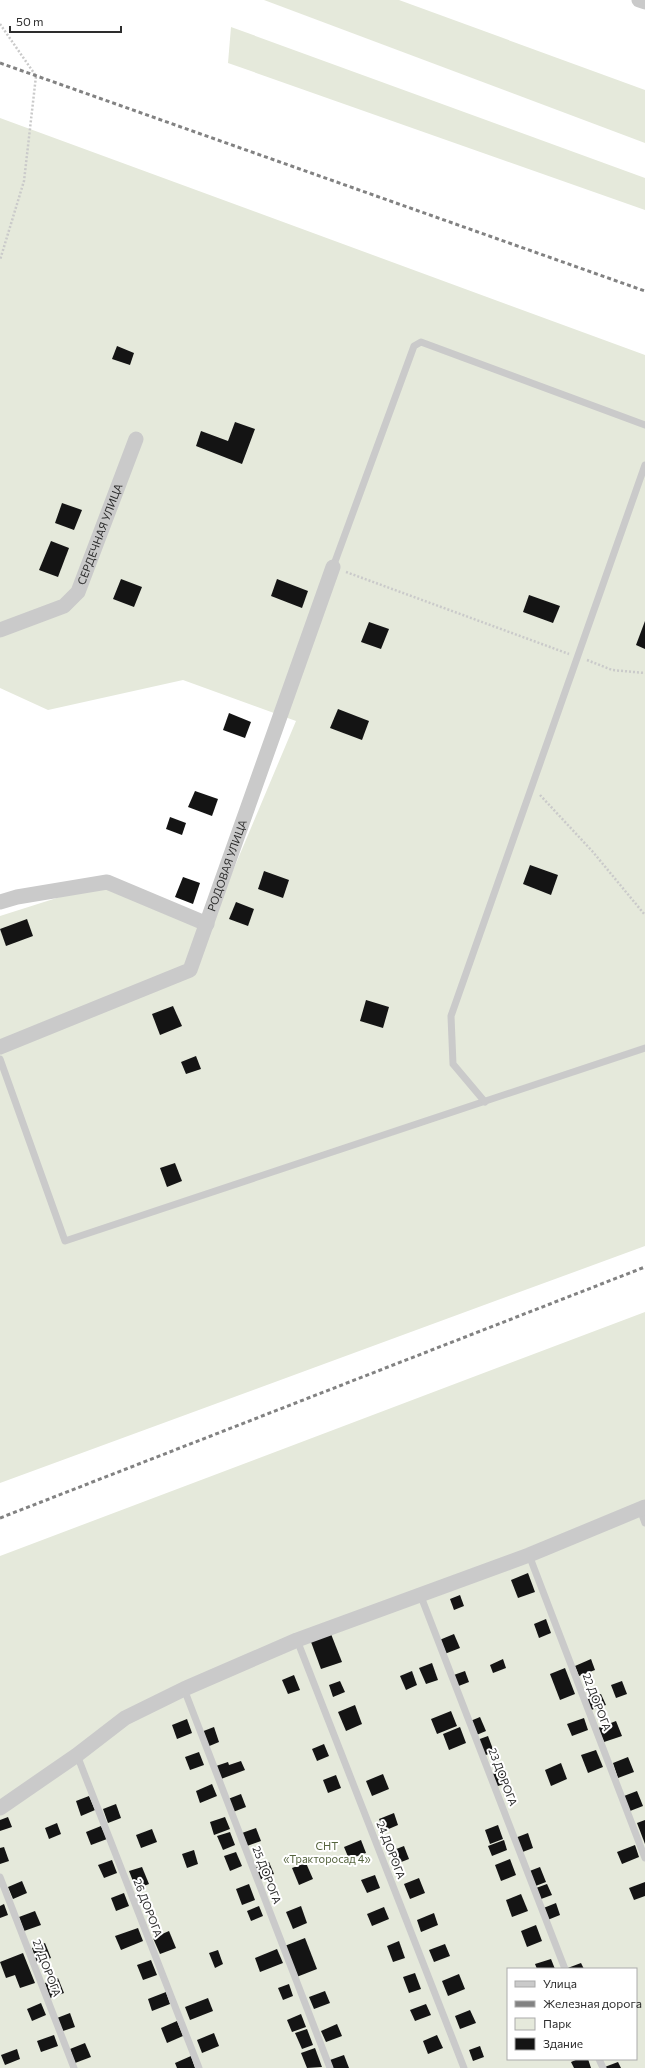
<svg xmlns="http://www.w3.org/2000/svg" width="645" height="2068" viewBox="0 0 645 2068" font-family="Commissioner,sans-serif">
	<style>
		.green { fill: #e5e9db; fill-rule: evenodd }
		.building { fill: #141414 }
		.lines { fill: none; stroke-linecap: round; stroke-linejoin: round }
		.path { stroke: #cacaca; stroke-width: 2.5; stroke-dasharray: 2 2; stroke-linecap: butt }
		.service { stroke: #cacaca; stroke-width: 7 }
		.minor { stroke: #cacaca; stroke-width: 15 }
		.rail { stroke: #828282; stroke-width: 3; stroke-dasharray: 4 3; stroke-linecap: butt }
		.labels { text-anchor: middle; stroke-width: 4; stroke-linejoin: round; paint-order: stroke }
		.street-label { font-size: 11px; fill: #2d2d2d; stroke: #fff }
		.park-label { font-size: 11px; fill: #55643e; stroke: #fff }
	</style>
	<rect width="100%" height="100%" fill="#fff"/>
	<g class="green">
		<path d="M264 0H399L645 90V143Z"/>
		<path d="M231 27 645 178V210L228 63Z"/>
		<path d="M0 118 645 355V1246L0 1483V916L107 882 210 925 296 721 183 680 48 710 0 688Z"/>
		<path d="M645 1312V2068H0V1556ZM508 1969H636V2059H508Z"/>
	</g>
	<g class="building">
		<path d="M117 346 134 353 130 365 112 359Z"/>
		<path d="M235 422 255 429 242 464 196 446 201 431 228 441Z"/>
		<path d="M62 503 82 510 74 530 55 523Z"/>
		<path d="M51 541 69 548 58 577 39 570Z"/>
		<path d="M121 579 142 587 134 607 113 599Z"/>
		<path d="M277 579 308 591 302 608 271 596Z"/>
		<path d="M529 595 560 606 553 623 523 612Z"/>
		<path d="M645 621V649L636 645Z"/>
		<path d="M369 622 389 629 381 649 361 642Z"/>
		<path d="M338 709 369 721 362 740 330 728Z"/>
		<path d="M229 713 251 722 245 738 223 730Z"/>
		<path d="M195 791 218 799 212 816 188 807Z"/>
		<path d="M170 817 186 823 182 835 166 829Z"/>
		<path d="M530 865 558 875 551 895 523 884Z"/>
		<path d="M264 871 289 880 283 898 258 889Z"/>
		<path d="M183 877 200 883 193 904 175 897Z"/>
		<path d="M236 902 254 909 248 926 229 919Z"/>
		<path d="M27 919 33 936 6 946 0 929Z"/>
		<path d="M366 1000 389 1007 383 1028 360 1021Z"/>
		<path d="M173 1006 182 1026 160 1035 152 1014Z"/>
		<path d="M196 1056 201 1069 186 1074 181 1062Z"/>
		<path d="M175 1163 182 1181 167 1187 160 1168Z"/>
		<path d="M528 1573 535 1592 518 1598 511 1580Z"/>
		<path d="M460 1595 464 1606 454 1610 450 1599Z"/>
		<path d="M546 1619 551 1633 539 1638 534 1624Z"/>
		<path d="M331 1634 342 1662 321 1669 311 1642Z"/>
		<path d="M454 1634 460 1648 442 1655 437 1641Z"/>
		<path d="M503 1659 506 1668 493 1673 490 1665Z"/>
		<path d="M591 1659 595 1670 579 1676 575 1666Z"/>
		<path d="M432 1663 438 1680 426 1684 419 1668Z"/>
		<path d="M565 1668 575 1694 560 1700 550 1674Z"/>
		<path d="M412 1671 417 1685 406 1690 400 1676Z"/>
		<path d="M465 1671 469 1682 456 1687 451 1676Z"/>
		<path d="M294 1675 300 1690 288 1694 282 1680Z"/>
		<path d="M340 1681 345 1692 333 1697 329 1685Z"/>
		<path d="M622 1681 627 1694 616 1698 611 1685Z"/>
		<path d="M601 1694 606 1705 591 1710 587 1699Z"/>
		<path d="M355 1705 362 1724 346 1731 338 1712Z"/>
		<path d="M451 1711 457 1726 437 1734 431 1719Z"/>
		<path d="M480 1717 486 1731 474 1736 468 1722Z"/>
		<path d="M584 1718 588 1730 572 1736 567 1724Z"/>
		<path d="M187 1719 192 1733 177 1739 172 1725Z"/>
		<path d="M616 1721 622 1736 604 1742 598 1728Z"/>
		<path d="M214 1727 219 1742 207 1747 201 1732Z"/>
		<path d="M460 1727 466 1743 449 1750 443 1734Z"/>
		<path d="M488 1736 494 1752 483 1756 477 1740Z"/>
		<path d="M324 1744 329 1756 317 1761 312 1749Z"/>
		<path d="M596 1750 603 1767 588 1773 581 1755Z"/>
		<path d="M199 1752 204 1765 190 1770 185 1757Z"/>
		<path d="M628 1757 634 1772 618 1778 613 1763Z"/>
		<path d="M241 1761 245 1770 221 1779 216 1766 228 1762 229 1765Z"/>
		<path d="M561 1763 567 1779 551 1786 545 1770Z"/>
		<path d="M505 1769 510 1782 495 1787 490 1775Z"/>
		<path d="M383 1774 389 1789 372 1796 366 1781Z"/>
		<path d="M336 1775 341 1788 328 1793 323 1780Z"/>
		<path d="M212 1784 217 1796 200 1803 196 1791Z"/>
		<path d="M637 1791 643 1806 630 1811 624 1796Z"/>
		<path d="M241 1794 246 1807 233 1812 228 1799Z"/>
		<path d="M89 1796 95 1810 81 1816 76 1801Z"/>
		<path d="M116 1804 121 1818 108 1823 103 1809Z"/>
		<path d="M394 1813 398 1825 384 1831 379 1819Z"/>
		<path d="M8 1817 12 1827 0 1831V1820Z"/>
		<path d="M225 1817 230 1829 214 1835 210 1822Z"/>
		<path d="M645 1820V1844L637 1823Z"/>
		<path d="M57 1823 61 1834 49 1839 45 1828Z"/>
		<path d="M498 1825 503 1839 490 1844 485 1830Z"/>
		<path d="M101 1826 107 1839 91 1845 86 1832Z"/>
		<path d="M256 1828 261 1841 247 1846 242 1833Z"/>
		<path d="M152 1829 157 1842 141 1848 136 1835Z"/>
		<path d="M230 1832 235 1845 223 1850 217 1836Z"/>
		<path d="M528 1833 533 1848 520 1853 515 1838Z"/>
		<path d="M361 1840 366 1853 349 1859 344 1847Z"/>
		<path d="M504 1840 507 1850 492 1856 488 1846Z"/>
		<path d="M635 1845 639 1857 622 1864 617 1852Z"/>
		<path d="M404 1846 409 1859 396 1864 391 1851Z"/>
		<path d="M4 1847 9 1861 0 1864V1848Z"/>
		<path d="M194 1850 198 1864 187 1868 182 1854Z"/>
		<path d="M236 1852 242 1866 230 1871 224 1856Z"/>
		<path d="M510 1859 516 1875 501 1881 495 1865Z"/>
		<path d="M112 1860 117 1873 104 1878 98 1865Z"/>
		<path d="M269 1862 274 1874 259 1880 254 1868Z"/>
		<path d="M306 1863 313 1879 299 1885 292 1868Z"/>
		<path d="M142 1867 149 1884 136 1889 129 1871Z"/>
		<path d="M540 1867 546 1882 533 1887 527 1872Z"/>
		<path d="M375 1875 380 1888 367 1893 361 1880Z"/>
		<path d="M419 1878 425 1893 410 1899 404 1884Z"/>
		<path d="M22 1881 27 1893 13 1899 8 1887Z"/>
		<path d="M645 1882V1896L634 1900 629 1888Z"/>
		<path d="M249 1884 255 1900 242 1905 236 1889Z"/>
		<path d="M547 1884 552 1895 541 1899 536 1888Z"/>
		<path d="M124 1893 129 1906 116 1911 111 1898Z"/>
		<path d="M521 1894 528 1911 512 1917 506 1900Z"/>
		<path d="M556 1903 560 1915 545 1921 541 1909Z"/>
		<path d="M4 1904 8 1915 0 1918V1906Z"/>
		<path d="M259 1906 263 1916 251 1921 247 1911Z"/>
		<path d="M301 1906 307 1923 293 1929 286 1912Z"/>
		<path d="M384 1907 389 1919 372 1926 367 1914Z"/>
		<path d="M35 1911 41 1925 24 1931 19 1917Z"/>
		<path d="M434 1913 438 1925 421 1932 417 1920Z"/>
		<path d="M536 1925 542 1941 527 1947 521 1931Z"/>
		<path d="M138 1928 143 1941 121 1950 115 1936Z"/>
		<path d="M169 1931 176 1948 160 1954 153 1938Z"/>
		<path d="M305 1938 317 1969 294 1978 282 1947Z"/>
		<path d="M399 1941 405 1958 393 1962 387 1946Z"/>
		<path d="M45 1943 51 1958 37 1963 32 1948Z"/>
		<path d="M445 1944 450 1956 434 1962 429 1950Z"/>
		<path d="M277 1949 283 1963 260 1972 255 1958Z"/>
		<path d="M218 1950 223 1964 215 1968 209 1953Z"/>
		<path d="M23 1953 35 1983 20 1988 15 1975 6 1978 0 1962Z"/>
		<path d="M551 1959 555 1969H537L535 1964Z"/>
		<path d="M151 1960 157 1975 143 1980 137 1965Z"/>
		<path d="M581 1963 584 1969H565Z"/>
		<path d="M415 1973 421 1989 409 1993 403 1977Z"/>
		<path d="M459 1974 465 1989 448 1996 442 1981Z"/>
		<path d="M58 1978 64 1993 50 1998 45 1983Z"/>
		<path d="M289 1984 293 1996 283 2000 278 1988Z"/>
		<path d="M325 1991 330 2003 314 2009 309 1997Z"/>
		<path d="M166 1992 170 2004 152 2011 148 1999Z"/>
		<path d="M208 1998 213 2011 190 2020 185 2007Z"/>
		<path d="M41 2003 46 2015 32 2021 27 2009Z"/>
		<path d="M426 2004 431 2015 415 2021 410 2010Z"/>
		<path d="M470 2010 476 2023 460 2029 455 2016Z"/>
		<path d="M70 2013 75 2027 63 2031 57 2018Z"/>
		<path d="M301 2014 306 2027 292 2032 287 2020Z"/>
		<path d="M177 2021 183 2036 167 2043 161 2028Z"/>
		<path d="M337 2024 342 2036 326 2042 321 2031Z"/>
		<path d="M307 2029 313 2045 302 2049 295 2033Z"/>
		<path d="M214 2033 219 2046 202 2053 197 2040Z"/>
		<path d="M54 2035 58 2046 41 2052 37 2041Z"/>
		<path d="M437 2035 443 2048 428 2054 423 2041Z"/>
		<path d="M85 2043 91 2057 75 2063 70 2049Z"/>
		<path d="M480 2046 484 2057 473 2061 469 2050Z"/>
		<path d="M315 2048 322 2067 307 2068 301 2053Z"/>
		<path d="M17 2049 20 2059 5 2065 1 2055Z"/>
		<path d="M344 2055 349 2068H333L330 2060Z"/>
		<path d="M191 2056 195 2068H177L175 2063Z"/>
		<path d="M578 2059H588L591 2068H574L571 2062Z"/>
		<path d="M618 2062 621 2068H602Z"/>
	</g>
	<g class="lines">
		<g class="path">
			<path d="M0 24 36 76 24 181 0 260"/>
			<path d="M346 572 569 654"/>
			<path d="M587 660 612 670 645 673"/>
			<path d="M540 795 593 852 645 915"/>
		</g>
		<g class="service">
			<path d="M333 567 414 346 421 342 645 425"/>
			<path d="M0 1059 65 1241 645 1048"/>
			<path d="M485 1102 453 1064 451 1016 645 465"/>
			<path d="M640 1509 645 1523"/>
			<path d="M529 1555 645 1858"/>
			<path d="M420 1594 565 1969"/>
			<path d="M297 1640 464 2068"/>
			<path d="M184 1689 330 2068"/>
			<path d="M77 1755 199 2068"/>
			<path d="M0 1877 74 2068"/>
			<path d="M599 2059 603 2068"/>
		</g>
		<g class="minor">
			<path d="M639 0 645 2"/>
			<path id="s1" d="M0 630 64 606 78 592 136 439"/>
			<path d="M0 902 17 897 107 882 207 924"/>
			<path id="s2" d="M0 1047 190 970 333 567"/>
			<path d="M0 1808 77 1755 125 1718 184 1689 297 1640 529 1555 645 1507"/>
		</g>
		<g class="rail">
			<path d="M0 63 645 291"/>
			<path d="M0 1518 645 1267"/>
		</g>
	</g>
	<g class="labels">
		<g class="street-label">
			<text dy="4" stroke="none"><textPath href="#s1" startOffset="150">СЕРДЕЧНАЯ УЛИЦА</textPath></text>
			<text dy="4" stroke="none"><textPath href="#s2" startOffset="316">РОДОВАЯ УЛИЦА</textPath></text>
			<text transform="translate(597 1702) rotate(69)" y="4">22 ДОРОГА</text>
			<text transform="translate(503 1777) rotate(69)" y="4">23 ДОРОГА</text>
			<text transform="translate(391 1850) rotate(69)" y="4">24 ДОРОГА</text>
			<text transform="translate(267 1875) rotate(69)" y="4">25 ДОРОГА</text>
			<text transform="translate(148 1908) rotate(69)" y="4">26 ДОРОГА</text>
			<text transform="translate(47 1968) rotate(69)" y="4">27 ДОРОГА</text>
		</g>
		<g class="park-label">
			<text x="327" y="1850">СНТ<tspan x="327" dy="13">«Тракторосад 4»</tspan></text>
		</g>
	</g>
	<rect x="507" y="1968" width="130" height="92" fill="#ffffff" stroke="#ababab"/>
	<rect x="515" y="1981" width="20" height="6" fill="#cacaca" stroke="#ababab"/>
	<text x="543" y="1988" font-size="12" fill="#2d2d2d">Улица</text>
	<rect x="515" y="2001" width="20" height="6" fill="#828282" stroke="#ababab"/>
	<text x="543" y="2008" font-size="12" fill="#2d2d2d">Железная дорога</text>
	<rect x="515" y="2018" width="20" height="12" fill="#e5e9db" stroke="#ababab"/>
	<text x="543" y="2028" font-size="12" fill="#2d2d2d">Парк</text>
	<rect x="515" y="2038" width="20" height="12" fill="#141414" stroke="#ababab"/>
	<text x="543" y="2048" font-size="12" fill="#2d2d2d">Здание</text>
	<path d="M10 26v6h111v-6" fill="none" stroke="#2d2d2d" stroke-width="2"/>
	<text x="16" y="26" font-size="12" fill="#2d2d2d" stroke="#ffffff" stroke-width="3" paint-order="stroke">50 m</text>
</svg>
